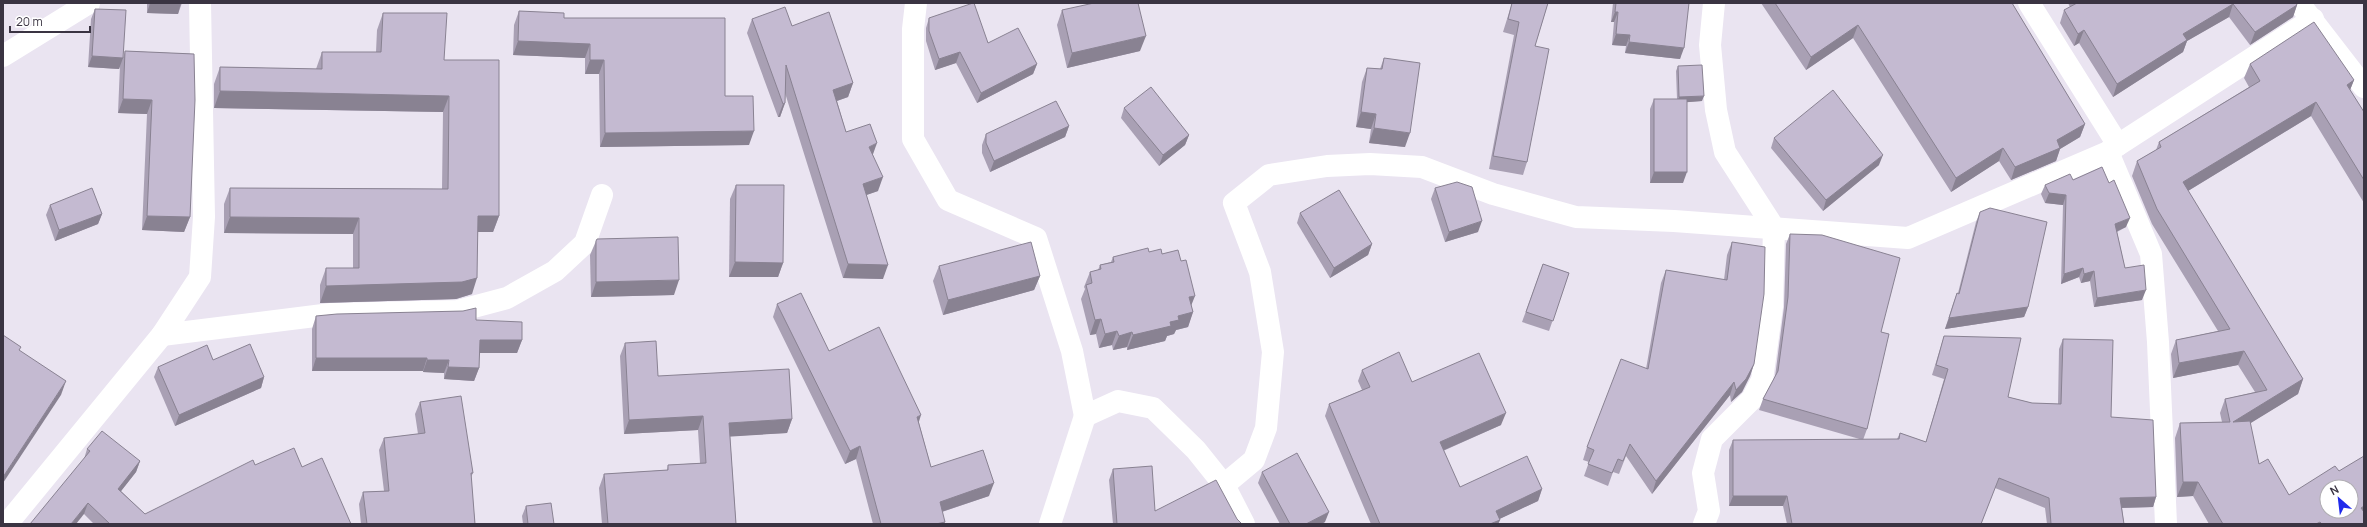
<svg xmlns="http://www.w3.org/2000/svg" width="2367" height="527" viewBox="0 0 2367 527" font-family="Manrope,sans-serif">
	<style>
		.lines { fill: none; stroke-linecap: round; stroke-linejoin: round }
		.minor { stroke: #fff; stroke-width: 22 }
		.wall { fill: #a9a0b4 }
		.shaded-wall { fill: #898292 }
		.building { fill: #c4bad1; stroke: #898292; fill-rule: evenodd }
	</style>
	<rect width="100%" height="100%" fill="#eae4f1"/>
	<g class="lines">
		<g class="minor">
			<path d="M916 3 913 29V139L948 200 1036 238 1072 351 1085 416 1118 401 1153 408 1196 450 1224 485"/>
			<path d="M2029 3 2118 145 2108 152 2151 254 2158 342 2166 524"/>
			<path d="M2299 3 2364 87"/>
			<path d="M3 56 89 3"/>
			<path d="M2118 145 2313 19"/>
			<path d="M162 335 331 314 458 311 507 298 555 271 585 243 602 195"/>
			<path d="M7 524 162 335 200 277 204 217 200 3"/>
			<path d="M1050 524 1085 416"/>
			<path d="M1244 524 1224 485 1254 460 1266 428 1273 352 1260 272 1234 203 1269 175 1327 166 1370 164 1422 167 1493 194 1576 217 1674 221 1908 238 2108 152"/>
			<path d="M1704 524 1709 511 1703 473 1712 439 1752 399 1762 380 1772 307 1774 228 1725 152 1716 110 1710 45 1714 3"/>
		</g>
	</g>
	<g class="wall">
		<path d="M147 3H182L178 14 147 13Z"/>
		<path d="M1512 3H1548L1535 46 1527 162 1523 175 1489 169 1514 35 1503 32Z"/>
		<path d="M1613 3H1689L1680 59 1625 53 1626 46 1612 45 1614 22H1611Z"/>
		<path d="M1761 3H2012L2085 124 2080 137 2060 149 2056 161 2011 180 1999 161 1951 192 1853 38 1806 70Z"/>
		<path d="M2068 3H2296L2297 5 2293 17 2250 45 2229 17 2187 41 2183 52 2113 97 2079 43 2074 46 2060 23 2064 10 2070 7Z"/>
		<path d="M95 9 123 58 125 51 194 54 190 217 184 232 142 230 147 114 118 113 120 65 119 69 88 67 91 19Z"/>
		<path d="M1062 10 1140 51 1067 68 1057 25Z"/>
		<path d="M519 11 564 18 725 96 749 145 600 147 599 74H585V58L513 55 514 25Z"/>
		<path d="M383 13 444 60 499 216 493 232H478L472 294 456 299 320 303V285L326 268H353V234L224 233V204L230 188 442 189 443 112 214 108V84L220 67 316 69 322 52H376L377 30Z"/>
		<path d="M929 18 1037 64 1033 74 977 103 956 63 935 70 926 41V28Z"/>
		<path d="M752 19 792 26 853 83 848 97 837 101 846 132 873 155 878 191 866 195 883 279 843 278 785 93V103L780 117H778L747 33Z"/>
		<path d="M1384 58 1405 147 1369 143 1371 129 1356 127 1362 82 1367 68 1380 69Z"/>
		<path d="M2250 64 2354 80 2350 90 2364 112V203L2311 116 2188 191 2303 379 2298 394 2250 423 2259 464 2289 495 2364 524H2209L2193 496 2177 497 2175 438 2180 423 2222 422 2220 413 2225 399 2255 392 2238 365 2173 378 2171 354 2176 340 2218 331 2152 224 2132 176 2137 161 2156 150 2159 142 2249 87 2244 78Z"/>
		<path d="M1678 66 1702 101 1687 102 1683 183H1650V109L1654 99H1677L1676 71Z"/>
		<path d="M1124 108 1189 135 1185 145 1159 166 1121 118Z"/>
		<path d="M1069 126 1065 137 990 172 982 153V145L986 134Z"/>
		<path d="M1774 138 1879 165 1823 211 1771 148Z"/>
		<path d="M2073 180 2126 227 2117 232 2125 268 2142 300 2094 307 2090 281 2081 283 2079 277 2061 284 2063 205 2045 203 2041 194 2045 185Z"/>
		<path d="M736 185 783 263 778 277H729L730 199Z"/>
		<path d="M1435 188 1478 232 1445 242 1431 199Z"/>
		<path d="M50 205 102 214 98 224 55 241 46 215Z"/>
		<path d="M1980 212 2028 307 2024 317 1945 329 1953 304 1957 293H1958L1976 222Z"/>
		<path d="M1300 213 1372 244 1368 255 1330 278 1297 223Z"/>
		<path d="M1790 234 1881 332 1867 429 1863 440 1897 439 1900 433 1926 442 1944 379 1932 375 1941 346 1944 336 2008 397 2032 403 2058 404 2059 349 2063 339 2111 417 2156 497 2153 507 2122 508 2124 524H2047L2045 508 1995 488 1981 524H1787L1783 506H1729V450L1733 440H1863L1759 410 1763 399 1775 377 1784 307 1786 244Z"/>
		<path d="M596 241 674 295 591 297 590 255Z"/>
		<path d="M1732 242 1754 364 1750 376 1742 392 1731 402 1730 395 1652 494 1626 456 1619 474 1613 472 1608 486 1584 476 1589 462 1583 460 1587 447 1646 369 1661 283 1666 270 1724 280 1727 255Z"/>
		<path d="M1149 252 1162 254 1191 305 1193 312 1188 327 1176 330 1174 334 1167 336 1165 341 1127 350V347L1113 350 1112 345 1099 348 1096 334 1090 335 1081 299 1085 289 1084 287 1090 272 1098 270 1100 265 1111 262 1113 257Z"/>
		<path d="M1543 264 1569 273 1549 331 1522 322Z"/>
		<path d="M939 266 1040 276 1034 290 943 315 933 281Z"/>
		<path d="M777 304 829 351 919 423 931 467 989 496 942 512 944 524H873L856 459 845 464 773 317Z"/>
		<path d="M463 311 476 320 522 340 517 353H479V368L474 381 444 379V373L423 372V371H312V329L316 316Z"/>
		<path d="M625 343 658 376 792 419 787 433 730 436 736 524H602L599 488 604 474 667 470 668 465 700 463 698 430 624 434 620 356Z"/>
		<path d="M158 367 264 377 261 388 175 426 154 377Z"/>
		<path d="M1362 370 1412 382 1501 425 1443 451 1460 487 1542 489 1538 501 1499 519 1500 520 1498 524H1371L1325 416 1329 404 1362 390 1358 381Z"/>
		<path d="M420 402 473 473 471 477 475 524H361L359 504 363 492 384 491 379 450 384 438 418 434 415 414Z"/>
		<path d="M87 449 140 461 136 472 121 491 145 514 255 465 302 467 351 524H94L84 514V459Z"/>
		<path d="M1113 469 1155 511 1237 519 1242 524H1113L1109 480Z"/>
		<path d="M1262 472 1325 522 1321 524H1280L1258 483Z"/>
		<path d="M526 506 554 524H523L522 516Z"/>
	</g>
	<g class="shaded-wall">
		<path d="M150 3H181L178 14 147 13Z"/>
		<path d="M2233 4 2229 17 2187 41 2183 52 2113 97 2117 84 2183 34Z"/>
		<path d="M2297 5 2293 17 2250 45 2255 32Z"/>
		<path d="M1615 12H1618L1614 22H1611Z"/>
		<path d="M1858 25 1853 38 1806 70 1811 57Z"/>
		<path d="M2084 30 2079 43 2074 46 2078 34Z"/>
		<path d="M1616 34 1630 35 1626 46 1612 45Z"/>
		<path d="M1146 36 1140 51 1067 68 1072 53Z"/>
		<path d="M518 41 590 44 585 58 513 55Z"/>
		<path d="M1629 42 1684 48 1680 59 1625 53Z"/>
		<path d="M960 52 956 63 935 70 939 59Z"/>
		<path d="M92 56 123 58 119 69 88 67Z"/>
		<path d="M590 60H604L599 74H585Z"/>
		<path d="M1037 64 1033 74 977 103 981 93Z"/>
		<path d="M2354 80 2348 95 2347 85Z"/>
		<path d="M853 83 848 97 828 104 833 90Z"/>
		<path d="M220 91 449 96 443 112 214 108Z"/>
		<path d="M1704 96 1702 101 1677 103 1679 97Z"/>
		<path d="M123 99 152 100 147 114 118 113Z"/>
		<path d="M2316 102 2311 116 2178 197 2183 182Z"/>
		<path d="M785 103 780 117H778L783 104Z"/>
		<path d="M1361 112 1376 114 1371 129 1356 127Z"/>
		<path d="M2085 124 2080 137 2060 149 2056 161 2011 180 2015 167 2057 140Z"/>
		<path d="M1069 126 1065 137 990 172 994 161Z"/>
		<path d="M1374 128 1410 133 1405 147 1369 143Z"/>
		<path d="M754 131 749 145 600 147 605 133Z"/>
		<path d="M1189 135 1185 145 1159 166 1163 155Z"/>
		<path d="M877 143 872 157 869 147Z"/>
		<path d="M2003 148 1999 161 1951 192 1956 178Z"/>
		<path d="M1883 155 1879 165 1823 211 1826 200Z"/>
		<path d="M1654 172H1687L1683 183H1650Z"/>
		<path d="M883 177 878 191 858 198 863 184Z"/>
		<path d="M2049 193 2066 195 2063 205 2045 203Z"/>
		<path d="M102 214 98 224 55 241 59 230Z"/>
		<path d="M147 216 190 217 184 232 142 230Z"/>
		<path d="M478 216H499L493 232H472Z"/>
		<path d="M230 217 359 218 353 234 224 233Z"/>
		<path d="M2130 218 2126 227 2111 234 2115 224Z"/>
		<path d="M1482 221 1478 232 1445 242 1449 232Z"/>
		<path d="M1372 244 1368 255 1330 278 1334 268Z"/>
		<path d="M735 262 783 263 778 277H729Z"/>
		<path d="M848 264 888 265 883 279 843 278Z"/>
		<path d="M2083 268 2079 277 2061 284 2064 274Z"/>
		<path d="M2094 271 2090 281 2081 283 2084 274Z"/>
		<path d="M1040 276 1034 290 943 315 948 300Z"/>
		<path d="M477 278 472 294 456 299 320 303 326 286Z"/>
		<path d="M679 280 674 295 591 297 596 282Z"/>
		<path d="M2146 290 2142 300 2094 307 2097 298Z"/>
		<path d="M1195 296 1189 311V297Z"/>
		<path d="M2028 307 2024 317 1945 329 1949 318Z"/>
		<path d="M1193 312 1188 327 1176 330 1174 334 1167 336 1165 341 1127 350 1133 335 1170 322 1178 316Z"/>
		<path d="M1101 319 1096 334 1090 335 1095 320Z"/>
		<path d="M1117 331 1112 345 1099 348 1105 334Z"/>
		<path d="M1132 332 1127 347 1113 350 1119 336Z"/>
		<path d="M480 340H522L517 353H475Z"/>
		<path d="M2244 351 2238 365 2173 378 2179 363Z"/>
		<path d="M316 358H427L423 371H312Z"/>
		<path d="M427 360H449L444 373 423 372Z"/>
		<path d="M1754 364 1750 376 1742 392 1731 402 1736 390Z"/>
		<path d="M448 367 479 368 474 381 444 379Z"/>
		<path d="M264 377 261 388 175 426 179 415Z"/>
		<path d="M2303 379 2298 394 2228 437 2233 422Z"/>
		<path d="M66 381 61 395 3 483V477Z"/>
		<path d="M1734 382 1730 395 1652 494 1656 481Z"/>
		<path d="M1506 413 1501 425 1435 454 1440 442Z"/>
		<path d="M921 415 917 428V417Z"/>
		<path d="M703 416 698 430 624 434 629 420Z"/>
		<path d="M792 419 787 433 724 437 729 423Z"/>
		<path d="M860 446 856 459 845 464 850 451Z"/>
		<path d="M140 461 136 472 114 500 118 489Z"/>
		<path d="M2183 482H2198L2193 496 2177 497Z"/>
		<path d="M994 483 989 496 935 514 940 502Z"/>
		<path d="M1542 489 1538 501 1491 523 1496 511Z"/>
		<path d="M1733 496H1787L1783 506H1729Z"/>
		<path d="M2156 497 2153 507 2117 508 2120 498Z"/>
		<path d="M88 503 84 514 76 524H71Z"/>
		<path d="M2364 506V517L2361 508Z"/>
		<path d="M1329 512 1325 522 1321 524H1306Z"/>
		<path d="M1500 520 1498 524H1490Z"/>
		<path d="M945 522 944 524H936Z"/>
	</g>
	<g class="building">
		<path d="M973 3H974L988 43 1018 28 1037 64 981 93 960 52 939 59 929 31V18Z"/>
		<path d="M1094 3H1138L1146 36 1072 53 1062 10Z"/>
		<path d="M1512 3H1548L1535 46 1549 49 1527 162 1493 156 1519 22 1508 19Z"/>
		<path d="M1616 3H1689L1684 48 1629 42 1630 35 1616 34 1618 12H1615Z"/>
		<path d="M1775 3H2012L2085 124 2057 140 2060 148 2015 167 2003 148 1956 178 1858 25 1811 57Z"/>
		<path d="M2077 3H2296L2297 5 2255 32 2233 4 2183 34 2187 40 2117 84 2084 30 2078 34 2064 10Z"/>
		<path d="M785 7 792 26 829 12 853 83 833 90 846 132 870 124 877 143 869 147 883 177 863 184 888 265 848 264 786 65 785 103 783 104 752 19Z"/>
		<path d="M95 9 126 10 123 58 92 56Z"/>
		<path d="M519 11 564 13V18H725V96H753L754 131 605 133 604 60H590V44L518 41Z"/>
		<path d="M383 13H447L444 60H499V216H478L477 278 462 282 326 286V268H359V218L230 217V188L448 189 449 96 220 91V67L322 69V52H381Z"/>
		<path d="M2314 22 2354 80 2347 85 2364 112V180L2316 102 2183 182 2303 379 2233 422 2250 421 2259 464 2268 459 2289 495 2335 466 2339 471 2364 456V506L2361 508 2364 512V524H2322L2320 522 2316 524H2223L2198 482H2183L2180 423 2230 422 2225 399 2267 390 2244 351 2179 363 2176 340 2230 329 2157 209 2137 161 2161 147 2159 142 2260 81 2250 64ZM2327 487H2351V511H2327Z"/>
		<path d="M125 51 194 54 195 100 190 217 147 216 152 100 123 99Z"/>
		<path d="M1384 58 1420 63 1410 133 1374 128 1376 114 1361 112 1367 68 1382 69Z"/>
		<path d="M1702 65 1704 96 1679 97 1678 66Z"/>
		<path d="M1151 87 1189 135 1163 155 1124 108Z"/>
		<path d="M1833 90 1883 155 1826 200 1774 138Z"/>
		<rect x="1654" y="99" width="33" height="73"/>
		<path d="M1056 101 1069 126 994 161 986 143V134Z"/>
		<path d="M2102 167 2109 183 2114 180 2130 218 2115 224 2125 268 2144 265 2146 290 2097 298 2094 271 2084 274 2083 268 2064 274 2066 195 2049 193 2045 185 2070 174 2073 180Z"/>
		<path d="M1457 182 1472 187 1482 221 1449 232 1435 188Z"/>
		<path d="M736 185H784L783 263 735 262Z"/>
		<path d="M92 188 102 214 59 230 50 205Z"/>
		<path d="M1339 190 1372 244 1334 268 1300 213Z"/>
		<path d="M1990 208 2047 222 2028 307 1949 318 1957 293 1959 294 1980 212Z"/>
		<path d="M1790 234 1822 235 1900 258 1881 332 1889 334 1867 429 1763 399 1778 371 1788 297Z"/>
		<path d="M678 237 679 280 596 282V241L597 239Z"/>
		<path d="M1031 242 1040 276 948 300 939 266Z"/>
		<path d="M1732 242 1765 247 1764 294 1754 364 1746 379 1736 390 1734 382 1656 481 1630 444 1623 461 1618 459 1612 473 1588 464 1594 450 1587 447 1621 359 1648 369 1666 270 1727 280Z"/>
		<path d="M1148 248 1149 252 1161 249 1162 254 1178 250 1181 261 1186 260 1195 296 1189 297 1193 312 1178 316 1179 320 1170 322 1171 326 1133 335 1132 332 1119 336 1117 331 1105 334 1101 319 1095 320 1086 285 1092 283 1090 272 1101 269 1100 265 1114 262 1113 257Z"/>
		<path d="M1543 264 1569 273 1553 321 1526 312Z"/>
		<path d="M801 293 829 351 879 327 921 415 917 417 931 467 983 450 994 483 940 502 945 522 936 524H881L860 446 850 451 777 304Z"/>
		<path d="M476 308V320L522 322V340H480L479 368 448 367 449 360H427V358H316V316L337 314 463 311Z"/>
		<path d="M3 335 21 347 19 350 66 381 3 477Z"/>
		<path d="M1944 336 2021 338 2008 397 2032 403 2061 404 2063 339 2113 340 2111 417 2153 420 2156 497 2120 498 2124 524H2051L2049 498 1999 478 1981 524H1792L1787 496H1733V440L1899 439 1900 433 1926 442 1948 369 1936 365Z"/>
		<path d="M656 341 658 376 789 369 792 419 729 423 736 524H608L604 474 668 470V465L706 463 703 416 629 420 625 343Z"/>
		<path d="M250 344 264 377 179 415 158 367 207 345 213 360Z"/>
		<path d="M1399 352 1412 382 1479 353 1506 413 1440 442 1460 487 1527 456 1542 489 1496 511 1500 520 1490 524H1380L1329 404 1370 387 1362 370Z"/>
		<path d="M461 396 473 473H471L475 524H367L363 492 389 491 384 438 425 433 420 402Z"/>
		<path d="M102 431 140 461 118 489 145 514 253 460 255 465 294 448 302 467 322 458 351 524H110L88 503 71 524H30L90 451 87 449Z"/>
		<path d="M1297 453 1329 512 1306 524H1290L1262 472Z"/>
		<path d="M1152 466 1155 511 1216 480 1237 519 1242 524H1117L1113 469Z"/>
		<path d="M551 503 554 524H528L526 506Z"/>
	</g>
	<rect width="2367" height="527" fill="none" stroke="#3a3442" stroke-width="8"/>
	<g transform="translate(2339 499) rotate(332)"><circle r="19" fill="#ffffff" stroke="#b0aeb3"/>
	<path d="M0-3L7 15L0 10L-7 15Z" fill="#202aeb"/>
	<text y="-6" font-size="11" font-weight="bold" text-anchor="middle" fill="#3a3442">N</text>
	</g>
	<path d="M10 26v6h80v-6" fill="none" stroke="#3a3442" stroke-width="2"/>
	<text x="16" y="26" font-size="12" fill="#3a3442" stroke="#ffffff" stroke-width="3" paint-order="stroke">20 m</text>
</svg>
